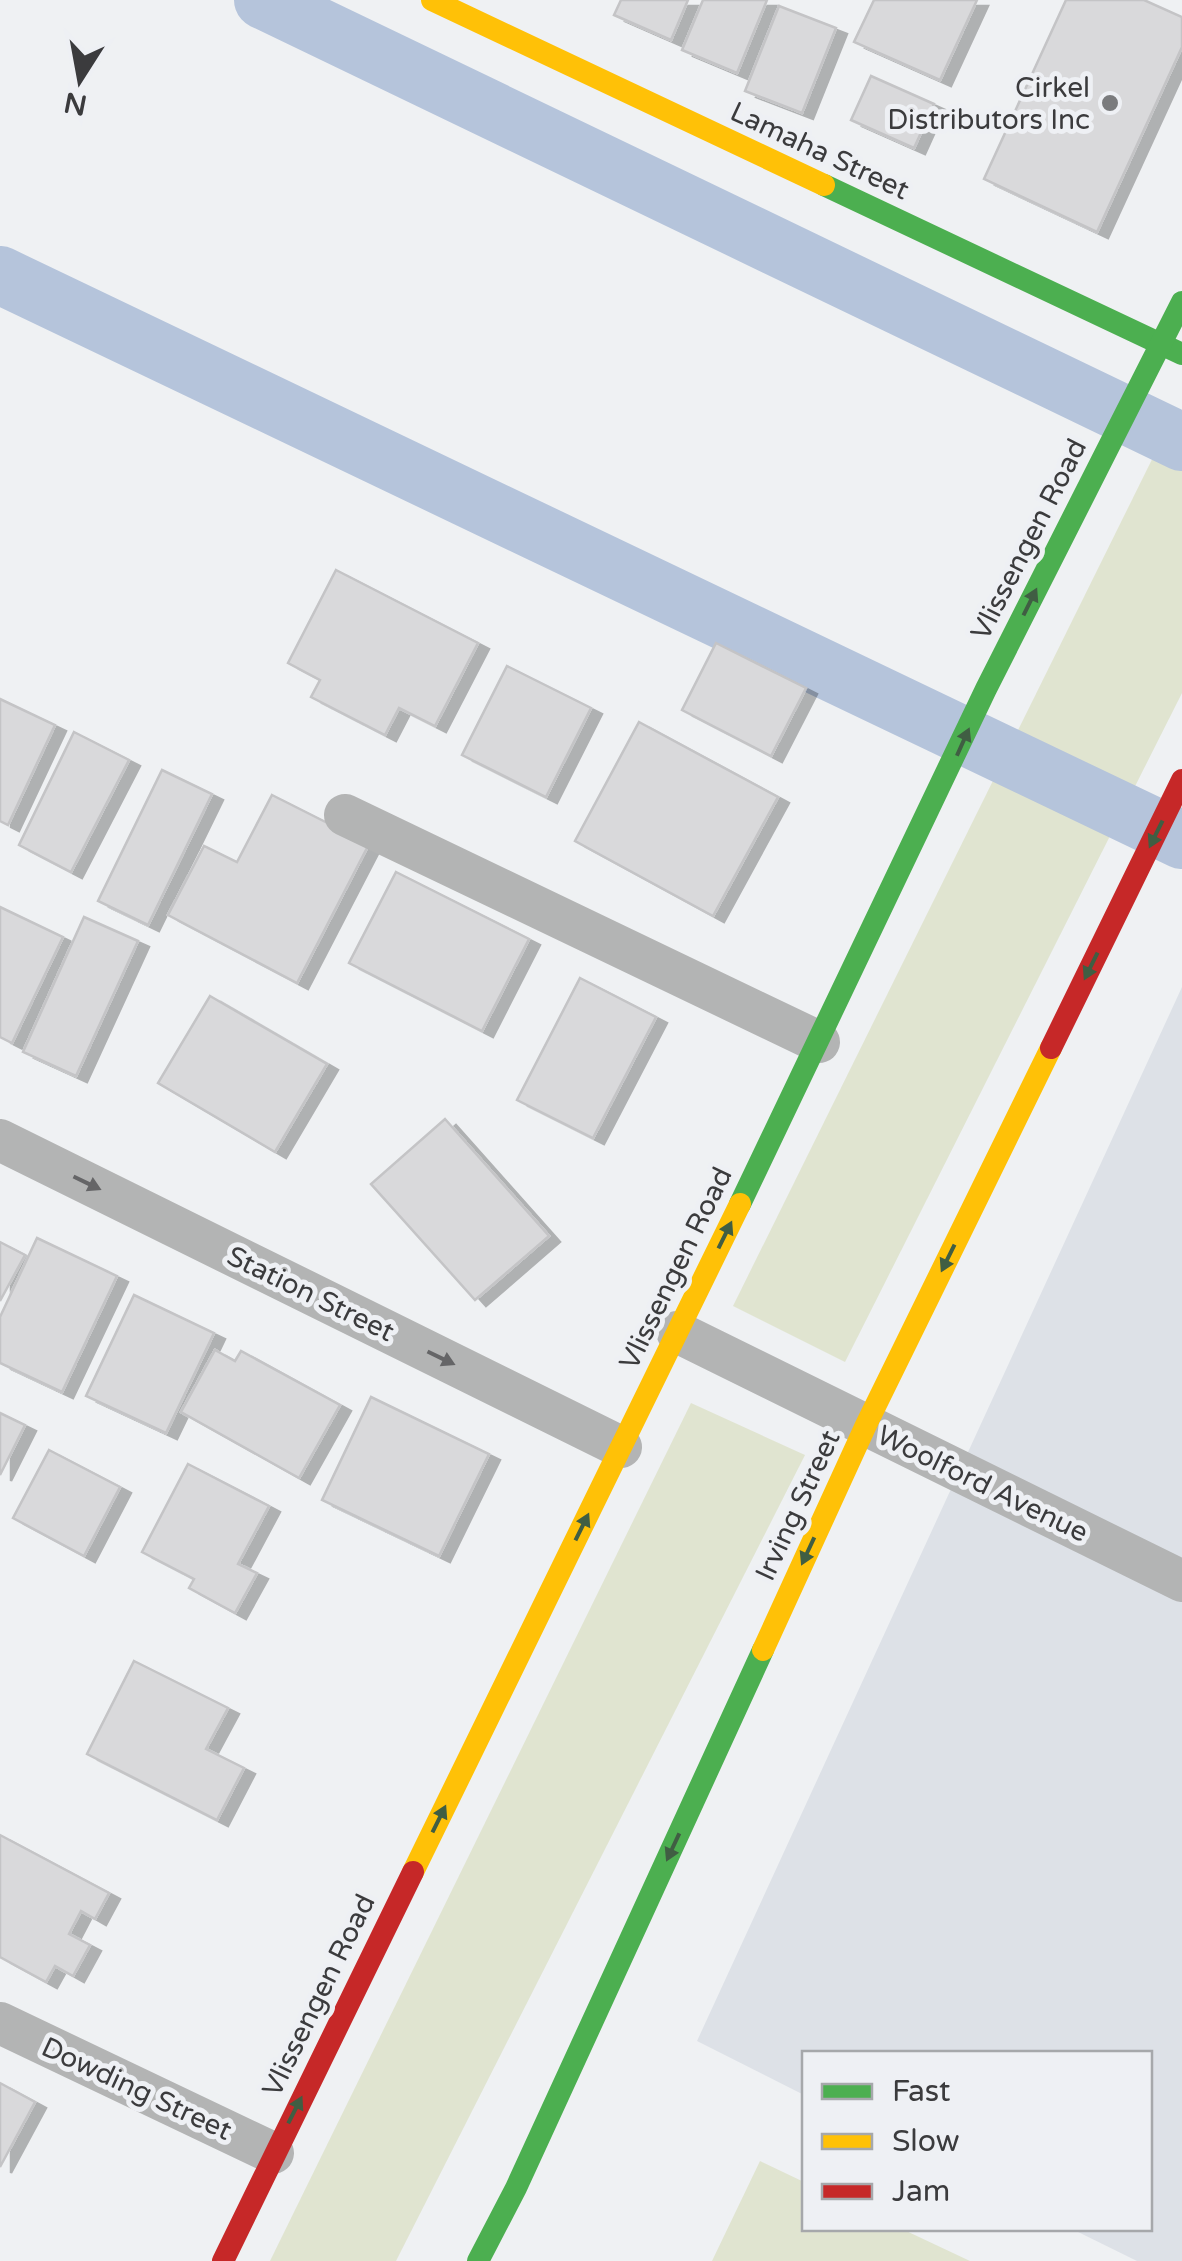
<svg xmlns="http://www.w3.org/2000/svg" width="1182" height="2261" viewBox="0 0 1182 2261" font-family="'Varela Round',sans-serif">
	<style>
		.built { fill: #dde1e7 }
		.green { fill: #e0e4d0 }
		.lines { fill: none; stroke-linecap: round; stroke-linejoin: round }
		.canal { stroke: #b5c4db; stroke-width: 58 }
		.building { fill: #d9d9db; stroke: #c4c4c6; stroke-width: 2.5; filter: url(#shadow) }
		.street { stroke: #b3b4b4; stroke-width: 42 }
		.fast { stroke: #4caf50; stroke-width: 22 }
		.slow { stroke: #ffc107; stroke-width: 22 }
		.jam { stroke: #c62828; stroke-width: 22 }
		.oneway { fill: #405e43 }
		.oneway2 { fill: #656567 }
		.poi-dot { fill: #7a7b7d; stroke: #eef0f4; stroke-width: 4 }
		.labels { text-anchor: middle; stroke-width: 10; stroke-linejoin: round; paint-order: stroke }
		.poi-label { font-size: 28px; fill: #3b3b3d; stroke: #eef0f4; text-anchor: end }
		.street-label { font-size: 28px; fill: #3b3b3d; stroke: #eef0f4 }
	</style>
	<defs>
		<filter id="shadow"><feDropShadow dx="11" dy="6" stdDeviation="0" flood-color="#0004"/></filter>
	</defs>
	<rect width="100%" height="100%" fill="#eff1f3"/>
	<path class="built" d="M1182 987V2261H1137L1072 2229 1150 2228V2054H804V2095L697 2041Z"/>
	<g class="green">
		<path d="M1173 417 1182 421V693L845 1362 733 1306Z"/>
		<path d="M691 1403 805 1455 396 2261H270Z"/>
		<path d="M760 2161 804 2182V2228L902 2229 970 2261H712Z"/>
	</g>
	<g class="lines">
		<g class="canal">
			<path d="M263 0 1182 442"/>
			<path d="M0 275 1182 840"/>
		</g>
	</g>
	<g class="building">
		<path d="M621 0H688L671 40 614 15Z"/>
		<path d="M703 0H767L737 73 682 50Z"/>
		<path d="M874 0H977L940 80 854 42Z"/>
		<path d="M1066 0H1144L1182 17V47L1097 232 984 179Z"/>
		<path d="M779 6 836 28 802 113 745 91Z"/>
		<path d="M871 76 934 104 914 148 851 120Z"/>
		<path d="M336 570 478 643 435 726 399 708 385 735 311 697 320 680 288 663Z"/>
		<path d="M716 643 806 688 771 756 682 710Z"/>
		<path d="M507 666 591 708 546 797 462 755Z"/>
		<path d="M0 699 55 725 8 825 0 821Z"/>
		<path d="M639 722 778 797 713 916 575 841Z"/>
		<path d="M74 732 129 760 71 872 19 845Z"/>
		<path d="M162 770 212 794 148 925 98 901Z"/>
		<path d="M272 795 369 844 297 983 168 915 204 846 237 862Z"/>
		<path d="M396 872 529 939 482 1031 349 963Z"/>
		<path d="M0 907 63 937 12 1043 0 1037Z"/>
		<path d="M84 917 138 941 76 1076 23 1052Z"/>
		<path d="M580 978 656 1017 593 1138 517 1100Z"/>
		<path d="M210 996 327 1064 275 1152 158 1083Z"/>
		<path d="M445 1119 549 1236 475 1300 371 1184Z"/>
		<path d="M37 1238 117 1276 62 1392 0 1363V1317Z"/>
		<path d="M0 1242 25 1255 0 1301Z"/>
		<path d="M134 1295 214 1333 166 1433 86 1396Z"/>
		<path d="M215 1350 235 1361 241 1351 340 1405 299 1478 181 1412Z"/>
		<path d="M371 1397 489 1454 439 1556 322 1500Z"/>
		<path d="M0 1413 25 1425 0 1475Z"/>
		<path d="M49 1450 120 1487 84 1556 13 1518Z"/>
		<path d="M188 1464 269 1506 238 1564 257 1573 235 1613 189 1588 194 1579 142 1552Z"/>
		<path d="M134 1661 228 1708 206 1749 244 1768 217 1820 87 1754Z"/>
		<path d="M0 1835 109 1893 95 1919 81 1911 69 1934 90 1945 73 1976 55 1966 46 1982 0 1957Z"/>
		<path d="M0 2083 35 2102 0 2167Z"/>
	</g>
	<g class="lines">
		<g class="street">
			<path d="M345 815 819 1042"/>
			<path d="M0 1140 621 1447"/>
			<path d="M677 1332 1182 1581"/>
			<path d="M0 2023 273 2153"/>
		</g>
		<g class="fast">
			<path d="M824 185 1182 354"/>
			<path d="M740 1204 986 689 1182 302"/>
			<path d="M478 2261 516 2188 763 1650"/>
		</g>
		<g class="slow">
			<path d="M432 0 824 185"/>
			<path d="M763 1650 866 1425 1051 1048"/>
			<path d="M413 1872 740 1204"/>
		</g>
		<g class="jam">
			<path d="M1051 1048 1182 780"/>
			<path d="M223 2261 413 1872"/>
		</g>
	</g>
	<defs><path id="oneway-solid" d="M-6-.8H1V-3.2L6.5 0L1 3.2V.8H-6Z" transform="scale(2.5)"/></defs>
	<g class="oneway">
		<use href="#oneway-solid" transform="translate(1030 602) rotate(-64)"/>
		<use href="#oneway-solid" transform="translate(963 742) rotate(-66)"/>
		<use href="#oneway-solid" transform="translate(1156 834) rotate(116)"/>
		<use href="#oneway-solid" transform="translate(1091 966) rotate(116)"/>
		<use href="#oneway-solid" transform="translate(725 1235) rotate(-64)"/>
		<use href="#oneway-solid" transform="translate(948 1258) rotate(116)"/>
		<use href="#oneway-solid" transform="translate(582 1527) rotate(-64)"/>
		<use href="#oneway-solid" transform="translate(808 1551) rotate(115)"/>
		<use href="#oneway-solid" transform="translate(439 1819) rotate(-64)"/>
		<use href="#oneway-solid" transform="translate(673 1847) rotate(115)"/>
		<use href="#oneway-solid" transform="translate(295 2110) rotate(-63)"/>
	</g>
	<g class="oneway2">
		<use href="#oneway-solid" transform="translate(87 1183) rotate(26)"/>
		<use href="#oneway-solid" transform="translate(441 1358) rotate(26)"/>
	</g>
	<circle class="poi-dot" cx="1110" cy="103" r="10"/>
	<g class="labels">
		<g class="poi-label">
			<text x="1090" y="97">Cirkel<tspan x="1090" dy="32">Distributors Inc</tspan></text>
		</g>
		<g class="street-label">
			<text transform="translate(820 150) rotate(25)" y="10">Lamaha Street</text>
			<text transform="translate(1028 539) rotate(-63)" y="10">Vlissengen Road</text>
			<text transform="translate(675 1268) rotate(-64)" y="10">Vlissengen Road</text>
			<text transform="translate(311 1293) rotate(26)" y="10">Station Street</text>
			<text transform="translate(983 1483) rotate(26)" y="10">Woolford Avenue</text>
			<text transform="translate(797 1505) rotate(-65)" y="10">Irving Street</text>
			<text transform="translate(318 1995) rotate(-64)" y="10">Vlissengen Road</text>
			<text transform="translate(137 2088) rotate(25)" y="10">Dowding Street</text>
		</g>
	</g>
	<rect x="802" y="2051" width="350" height="180" fill="#eef0f4" stroke="#a6a8ab" stroke-width="2.5"/>
	<rect x="822" y="2084" width="50" height="15" fill="#4caf50" stroke="#a6a8ab" stroke-width="2.5"/>
	<text x="892" y="2101" font-size="30" fill="#3b3b3d">Fast</text>
	<rect x="822" y="2134" width="50" height="15" fill="#ffc107" stroke="#a6a8ab" stroke-width="2.5"/>
	<text x="892" y="2151" font-size="30" fill="#3b3b3d">Slow</text>
	<rect x="822" y="2184" width="50" height="15" fill="#c62828" stroke="#a6a8ab" stroke-width="2.5"/>
	<text x="892" y="2201" font-size="30" fill="#3b3b3d">Jam</text>
	<g transform="translate(80 80) rotate(191)" stroke="#eef0f4" stroke-width="8" paint-order="stroke">
	<path d="M0-8L18 38L0 25L-18 38Z" fill="#3b3b3d"/>
	<text y="-15" font-size="28" font-weight="bold" text-anchor="middle" fill="#3b3b3d">N</text>
	</g>
</svg>
